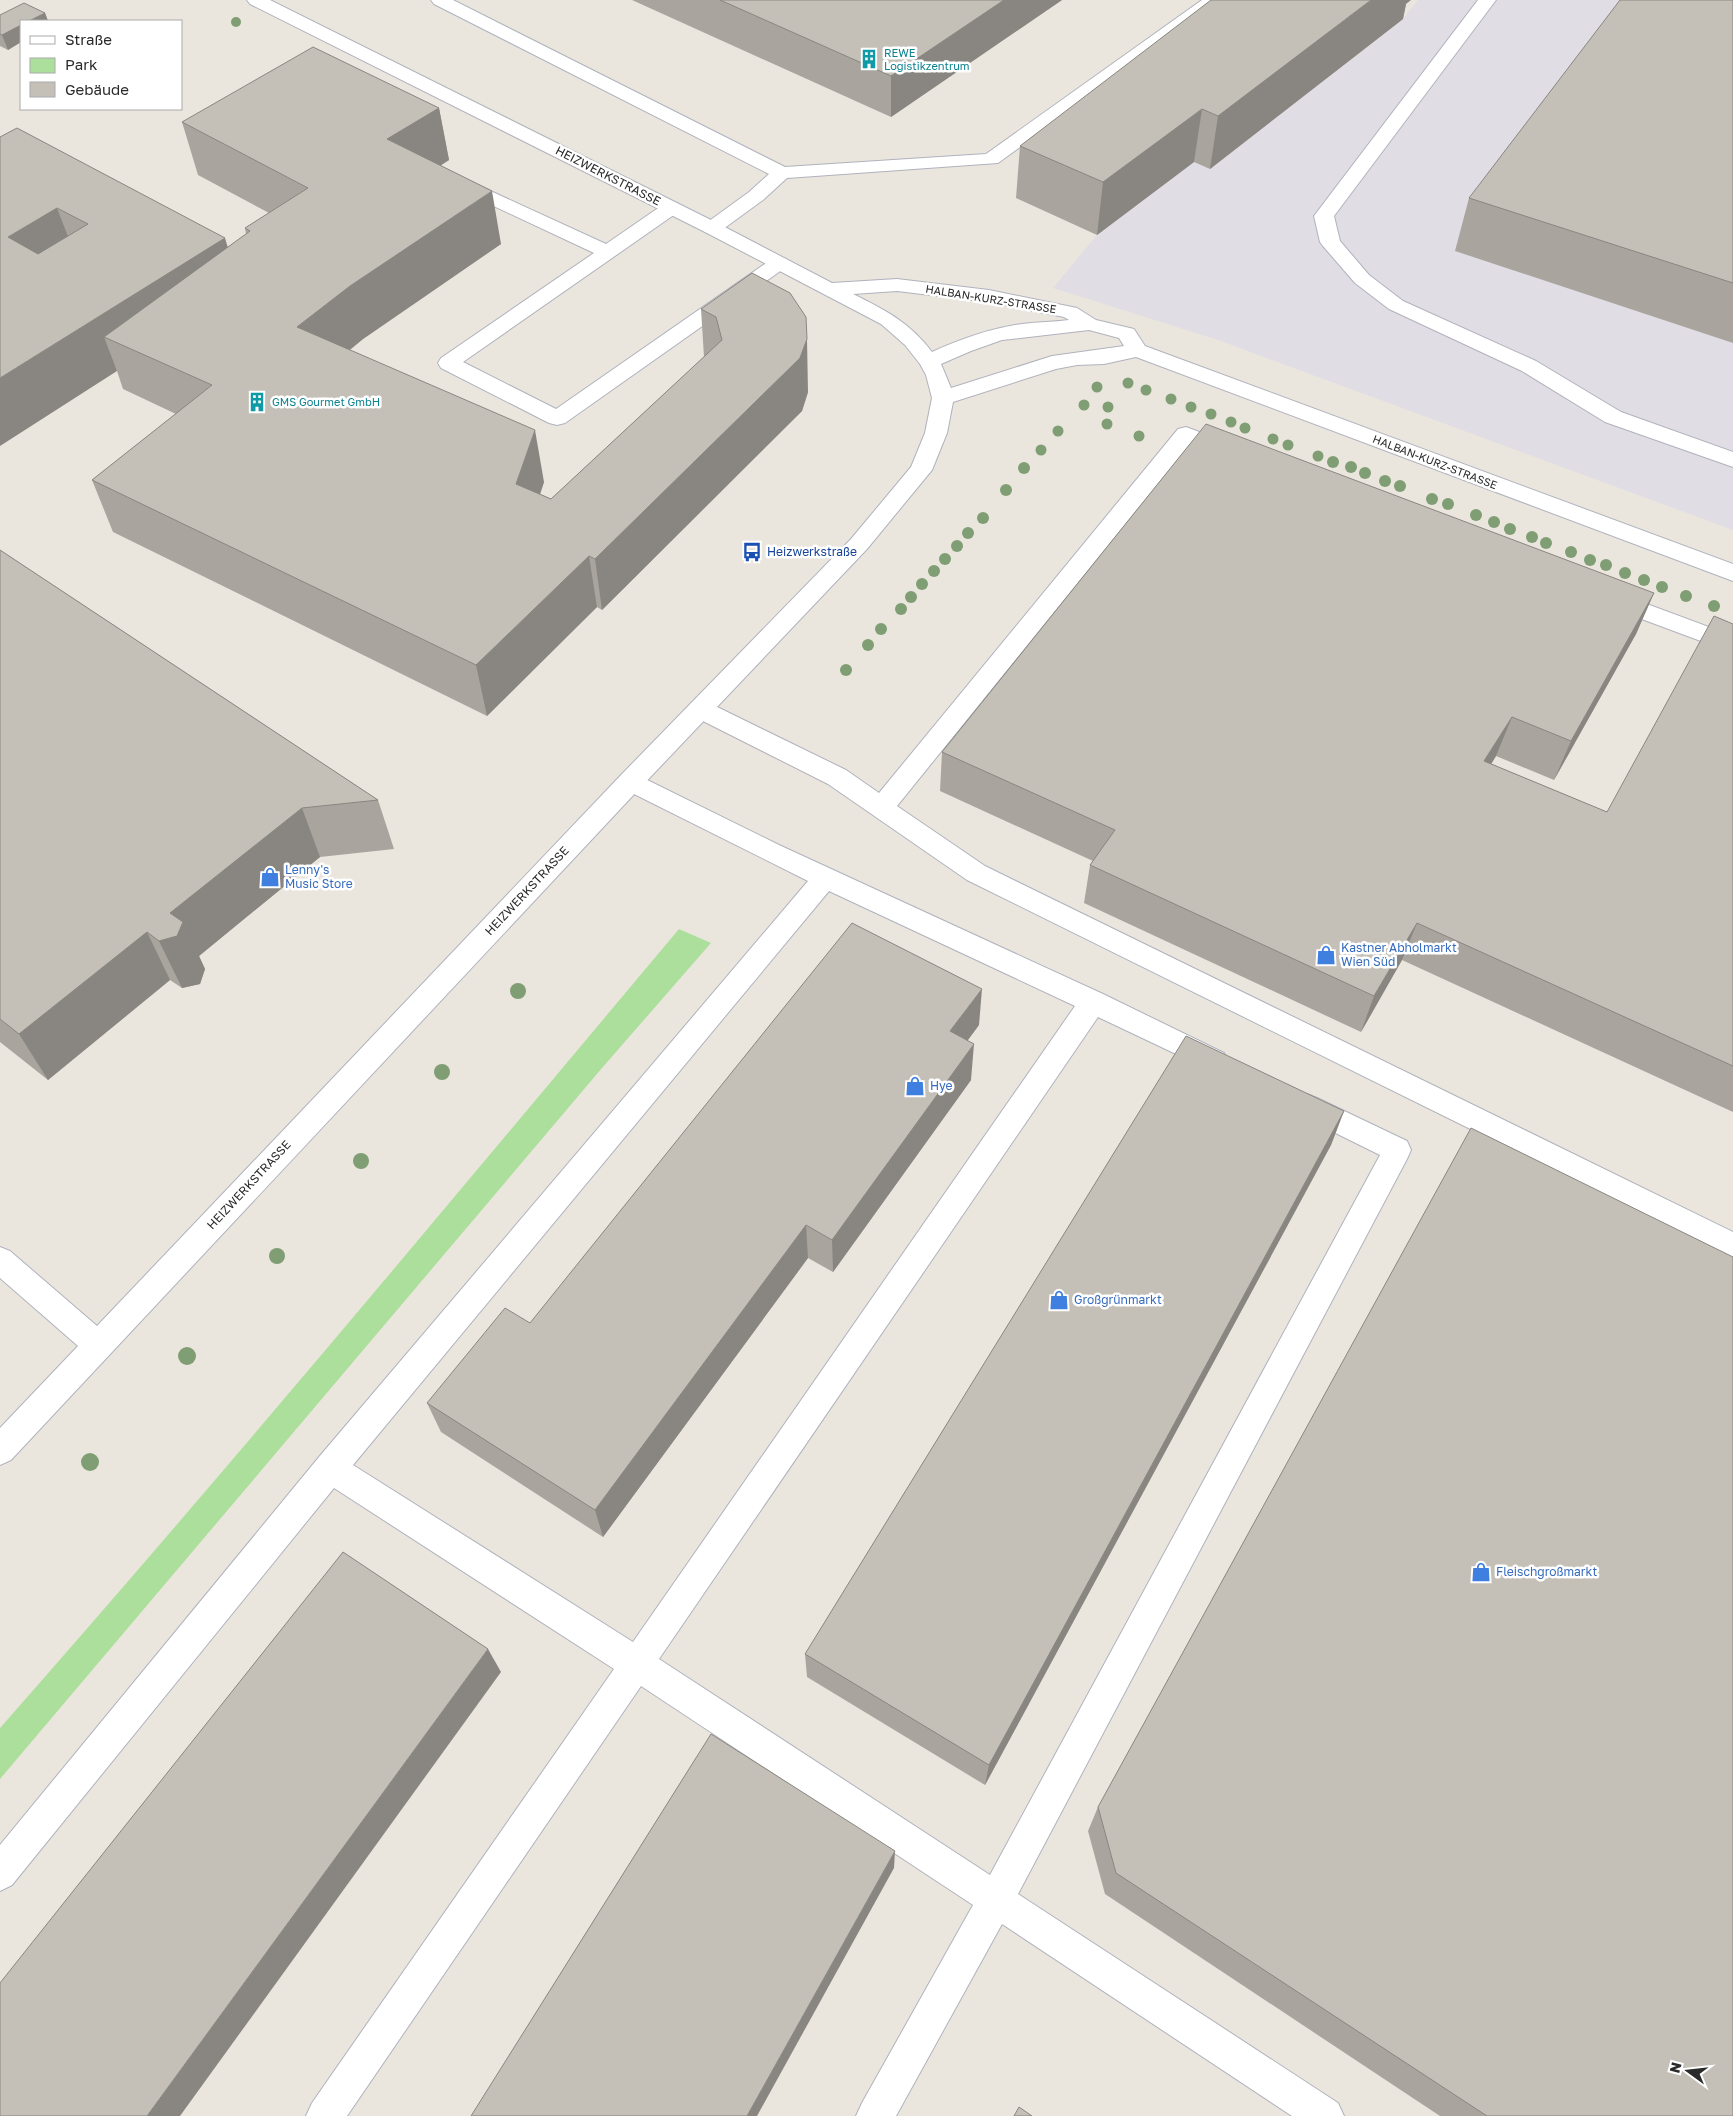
<svg xmlns="http://www.w3.org/2000/svg" width="1733" height="2116" viewBox="0 0 1733 2116" font-family="'Golos Text',sans-serif">
	<style>
		.industrial { fill: #e0dde4 }
		.green { fill: #addf9c }
		.lines { fill: none; stroke-linecap: round; stroke-linejoin: round }
		.service-casing { stroke: #b0b2bd; stroke-width: 2 }
		.minor-casing { stroke: #b0b2bd; stroke-width: 2 }
		.service { fill: #fff; fill-rule: evenodd }
		.minor { fill: #fff; fill-rule: evenodd }
		.tree { fill: #7f9e74 }
		.wall { fill: #a9a59e }
		.shaded-wall { fill: #898681 }
		.building { fill: #c4c0b8; stroke: #898681; fill-rule: evenodd }
		.labels { text-anchor: middle; stroke-width: 5; stroke-linejoin: round; paint-order: stroke }
		.far-culture-label { font-size: 11px; fill: #0d838f; stroke: #fff; text-anchor: start }
		.far-street-label { font-size: 11px; fill: #2a2a2a; stroke: #fff }
		.street-label { font-size: 12px; fill: #2a2a2a; stroke: #fff }
		.transit-label { font-size: 12px; fill: #164399; stroke: #fff; text-anchor: start }
		.shop-label { font-size: 12px; fill: #366cbe; stroke: #fff; text-anchor: start }
	</style>
	<rect width="100%" height="100%" fill="#ebe6dd"/>
	<path class="industrial" d="M1418 0H1733V530L1218 340 1053 288 1097 235 1194 162 1210 169 1403 19Z"/>
	<path class="green" d="M679 929 711 943 602 1068 0 1779V1728C231 1466 454 1197 679 929Z"/>
	<g class="lines">
		<defs>
			<g id="service">
				<path d="M431 0H453L785 167 986 154 1202 0H1222L998 163 787 178 763 200 719 232 712 234 705 232 702 228 705 224 749 192 769 174 434 4Z"/>
				<path d="M1478 0H1496L1334 216 1340 241 1369 275 1403 301 1536 361 1621 412 1733 452V467L1605 422 1522 371 1389 309 1355 283 1323 246 1320 242 1314 216Z"/>
				<path d="M460 177 606 244 664 204 671 202 678 204 681 208 678 212 463 362 556 409 772 259 779 257 786 259 789 263 786 267 565 423 557 425 549 423 441 368 438 363 441 358 594 253 453 187 450 183 453 179Z"/>
				<path d="M1186 427 1237 446 1240 451 1237 456 1229 458 1190 444 897 806 985 866 1733 1232V1259L967 880 828 784 691 715 688 709 691 703 700 700 709 703 846 770 879 793 1178 429Z"/>
				<path d="M1612 591 1733 636V653L1604 605 1600 599 1604 593Z"/>
				<path d="M631 772 779 845 1103 994 1224 1053 1228 1061 1224 1069 1214 1072 1098 1017 659 1659 990 1875 1380 1155 1297 1114 1293 1106 1297 1098 1307 1094 1317 1098 1407 1141 1411 1150 1407 1159 1018 1894 1338 2103 1344 2116H1292L1002 1924 896 2116H856L862 2103 973 1905 641 1686 347 2116H306L312 2103 614 1669 334 1488 12 1885 0 1891V1845L319 1457 808 881 622 788 619 781 622 774ZM829 891 1075 1006 633 1642 353 1465Z"/>
			</g>
			<path id="minor" d="M247 0H270L719 224 832 283 897 279 989 290 1077 308 1096 320 1134 329 1145 346 1733 564V581L1136 357 1104 364 1077 365 1056 369 953 402 947 433 932 470 867 549 640 788 11 1460 0 1465V1428L78 1346 0 1278V1247L10 1251 97 1326 622 774 851 539 911 467 925 433 932 398 926 375 920 364 905 345 881 324 705 232 250 4ZM897 291 989 302 1064 317 1069 320C1053 322 1038 322 1022 324 991 328 961 339 932 352 909 322 887 311 853 294ZM1089 330 1119 338 1124 346 1052 356 951 388 941 364 971 351 1002 340Z"/>
		</defs>
		<use href="#service" class="service-casing"/>
		<use href="#minor" class="minor-casing"/>
		<use href="#service" class="service"/>
		<use href="#minor" class="minor"/>
	</g>
	<g class="tree">
		<circle cx="236" cy="22" r="5"/>
		<circle cx="1128" cy="383" r="5.5"/>
		<circle cx="1097" cy="387" r="5.5"/>
		<circle cx="1146" cy="390" r="5.5"/>
		<circle cx="1171" cy="399" r="5.5"/>
		<circle cx="1084" cy="405" r="5.5"/>
		<circle cx="1108" cy="407" r="5.5"/>
		<circle cx="1191" cy="407" r="5.5"/>
		<circle cx="1211" cy="414" r="5.5"/>
		<circle cx="1231" cy="422" r="5.5"/>
		<circle cx="1107" cy="424" r="5.5"/>
		<circle cx="1245" cy="428" r="5.5"/>
		<circle cx="1058" cy="431" r="5.5"/>
		<circle cx="1139" cy="436" r="5.5"/>
		<circle cx="1273" cy="439" r="5.5"/>
		<circle cx="1288" cy="445" r="5.5"/>
		<circle cx="1041" cy="450" r="5.5"/>
		<circle cx="1318" cy="456" r="5.5"/>
		<circle cx="1333" cy="462" r="6"/>
		<circle cx="1351" cy="467" r="6"/>
		<circle cx="1024" cy="468" r="6"/>
		<circle cx="1365" cy="473" r="6"/>
		<circle cx="1385" cy="481" r="6"/>
		<circle cx="1400" cy="486" r="6"/>
		<circle cx="1006" cy="490" r="6"/>
		<circle cx="1432" cy="499" r="6"/>
		<circle cx="1448" cy="504" r="6"/>
		<circle cx="1476" cy="515" r="6"/>
		<circle cx="983" cy="518" r="6"/>
		<circle cx="1494" cy="522" r="6"/>
		<circle cx="1510" cy="529" r="6"/>
		<circle cx="968" cy="533" r="6"/>
		<circle cx="1532" cy="537" r="6"/>
		<circle cx="1546" cy="543" r="6"/>
		<circle cx="957" cy="546" r="6"/>
		<circle cx="1571" cy="552" r="6"/>
		<circle cx="945" cy="559" r="6"/>
		<circle cx="1590" cy="560" r="6"/>
		<circle cx="1606" cy="565" r="6"/>
		<circle cx="934" cy="571" r="6"/>
		<circle cx="1625" cy="573" r="6"/>
		<circle cx="1644" cy="580" r="6"/>
		<circle cx="922" cy="584" r="6"/>
		<circle cx="1662" cy="587" r="6"/>
		<circle cx="1686" cy="596" r="6"/>
		<circle cx="911" cy="597" r="6"/>
		<circle cx="1714" cy="606" r="6"/>
		<circle cx="901" cy="609" r="6"/>
		<circle cx="881" cy="629" r="6"/>
		<circle cx="868" cy="645" r="6"/>
		<circle cx="846" cy="670" r="6"/>
		<circle cx="518" cy="991" r="8"/>
		<circle cx="442" cy="1072" r="8"/>
		<circle cx="361" cy="1161" r="8"/>
		<circle cx="277" cy="1256" r="8"/>
		<circle cx="187" cy="1356" r="9"/>
		<circle cx="90" cy="1462" r="9"/>
	</g>
	<g class="wall">
		<path d="M632 0H1062L891 117Z"/>
		<path d="M1733 0V343L1455 251 1469 198Z"/>
		<path d="M1406 4 1403 19 1210 169 1194 162 1097 235 1016 198 1020 146Z"/>
		<path d="M45 13 48 21H21V42L8 50 0 46V15Z"/>
		<path d="M439 108 449 160 440 166 501 244 363 339 350 350 544 482 540 494 551 499 704 357 701 309 752 273 808 392 802 411 602 610 597 607 487 716 113 532 92 480 176 414 123 389 117 371 0 137 228 247 246 234 245 228 269 213 198 175 182 122Z"/>
		<path d="M0 550 378 800 394 849 320 857 199 956 205 969 200 984 182 988 170 980 48 1080 0 1042Z"/>
		<path d="M1654 593 1636 634 1554 780 1496 756 1491 764 1607 812 1733 624V1112L1402 960 1361 1032 1084 903 1090 865 1093 861 940 791 942 752Z"/>
		<path d="M979 1025 967 1041 971 1080 833 1272 808 1258 603 1537 441 1432 427 1403Z"/>
		<path d="M1344 1111 1331 1145 985 1785 807 1677 805 1654Z"/>
		<path d="M1098 1807 1733 2116H1440L1105 1894 1088 1831Z"/>
	</g>
	<g class="shaded-wall">
		<path d="M1004 0H1062L891 117V76Z"/>
		<path d="M1371 0H1411L1406 4 1403 19 1210 169 1218 116Z"/>
		<path d="M45 13 48 21H29Z"/>
		<path d="M21 25V42L8 50 2 35Z"/>
		<path d="M439 108 449 160 398 192 387 139Z"/>
		<path d="M1202 109 1194 162 1097 235 1103 182Z"/>
		<path d="M492 191 501 244 363 339 312 380 297 327 350 286Z"/>
		<path d="M57 208 77 260 29 289 8 237Z"/>
		<path d="M225 238 241 291 104 337 117 371 0 446V378Z"/>
		<path d="M807 339 808 392 802 411 602 610 595 559Z"/>
		<path d="M535 430 544 482 526 537 516 484Z"/>
		<path d="M589 556 597 607 487 716 476 665Z"/>
		<path d="M1654 593 1636 634 1554 780 1571 741Z"/>
		<path d="M1512 717 1496 756 1469 800 1484 761Z"/>
		<path d="M302 808 320 857 199 956 205 969 200 984 182 988 159 941 170 913Z"/>
		<path d="M1417 923 1402 960 1361 1032 1374 996Z"/>
		<path d="M147 932 170 980 48 1080 19 1034Z"/>
		<path d="M982 989 979 1025 948 1067 950 1031Z"/>
		<path d="M974 1044 971 1080 833 1272 832 1240Z"/>
		<path d="M1344 1111 1331 1145 985 1785 989 1765Z"/>
		<path d="M806 1225 808 1258 603 1537 595 1510Z"/>
		<path d="M488 1649 501 1672 180 2116H147Z"/>
		<path d="M895 1851 894 1868 757 2116H747Z"/>
	</g>
	<g class="building">
		<path d="M720 0H1004L891 76Z"/>
		<path d="M1211 0H1371L1218 116 1202 109 1103 182 1020 146Z"/>
		<path d="M1620 0H1733V283L1469 198Z"/>
		<path d="M24 3 45 13 29 21H21V25L2 35 0 34V15Z"/>
		<path d="M313 47 439 108 387 139 492 191 350 286 297 327 535 430 516 484 551 499 722 340 716 317 701 309 752 273 790 293 806 317 807 339 800 358 595 559 589 556 476 665 92 480 212 385 104 337 250 231 245 228 308 188 182 122Z"/>
		<path d="M17 128 225 238 0 378V137ZM57 208 88 224 38 254 8 237Z"/>
		<path d="M1206 424 1654 593 1571 741 1512 717 1484 761 1607 812 1714 616 1733 624V1066L1417 923 1374 996 1090 865 1115 830 942 752Z"/>
		<path d="M0 550 378 800 302 808 170 913 183 922 177 936 159 941 147 932 19 1034 0 1019Z"/>
		<path d="M852 923 982 989 950 1031 974 1044 832 1240 806 1225 595 1510 427 1403 505 1308 530 1323Z"/>
		<path d="M1186 1036 1344 1111 989 1765 805 1654Z"/>
		<path d="M1471 1128 1733 1257V2116H1487L1116 1873 1098 1807Z"/>
		<path d="M343 1552 488 1649 147 2116H0V1983Z"/>
		<path d="M711 1734 895 1851 747 2116H471Z"/>
		<path d="M1019 2107 1032 2116H1014Z"/>
	</g>
	<defs>
		<symbol id="building-bare" viewBox="-9 -9 18 18"><path d="M-4-6H4V6H1V3H-1V6H-4ZM-2.5-4.3h1.7v1.8h-1.7ZM.8-4.3h1.7v1.8H.8ZM-2.5-1h1.7V.8h-1.7ZM.8-1h1.7V.8H.8Z" fill="#0f9aa8" stroke="#fff" stroke-width="2.5" paint-order="stroke"/></symbol>
		<symbol id="bus-bare" viewBox="-9 -9 18 18"><path d="M-5-6H5V4H4V6H2V4H-2V6H-4V4H-5ZM-3.5-4V0h7V-4ZM-3.5 1.2v1.5H-2V1.2ZM2 1.2v1.5H3.5V1.2Z" fill="#1a4fb4" stroke="#fff" stroke-width="2.5" paint-order="stroke"/></symbol>
		<symbol id="shop-bare" viewBox="-9 -9 18 18"><path d="M-5-2.5h2.3a2.7 3.5 0 0 1 5.4 0H5L5.5 6h-11ZM-1.5-2.5h3a1.5 2.3 0 0 0-3 0Z" fill="#3f7fe0" stroke="#fff" stroke-width="2.5" paint-order="stroke"/></symbol>
	</defs>
	<g fill-rule="evenodd">
		<use href="#building-bare" x="855" y="45" width="28" height="28"/>
		<use href="#building-bare" x="243" y="388" width="28" height="28"/>
		<use href="#bus-bare" x="738" y="538" width="28" height="28"/>
		<use href="#shop-bare" x="256" y="863" width="28" height="28"/>
		<use href="#shop-bare" x="1312" y="941" width="28" height="28"/>
		<use href="#shop-bare" x="901" y="1072" width="28" height="28"/>
		<use href="#shop-bare" x="1045" y="1286" width="28" height="28"/>
		<use href="#shop-bare" x="1467" y="1558" width="28" height="28"/>
	</g>
	<g class="labels">
		<g class="far-culture-label">
			<text x="884" y="57">REWE<tspan x="884" dy="13">Logistikzentrum</tspan></text>
			<text x="272" y="406">GMS Gourmet GmbH</text>
		</g>
		<g class="far-street-label">
			<text transform="translate(991 299) rotate(9)" y="4">HALBAN-KURZ-STRASSE</text>
			<text transform="translate(1435 462) rotate(21)" y="4">HALBAN-KURZ-STRASSE</text>
		</g>
		<g class="street-label">
			<text transform="translate(608 176) rotate(27)" y="4">HEIZWERKSTRASSE</text>
			<text transform="translate(527 891) rotate(-47)" y="4">HEIZWERKSTRASSE</text>
			<text transform="translate(249 1185) rotate(-47)" y="4">HEIZWERKSTRASSE</text>
		</g>
		<g class="transit-label">
			<text x="767" y="556">Heizwerkstraße</text>
		</g>
		<g class="shop-label">
			<text x="285" y="874">Lenny's<tspan x="285" dy="14">Music Store</tspan></text>
			<text x="1341" y="952">Kastner Abholmarkt<tspan x="1341" dy="14">Wien Süd</tspan></text>
			<text x="930" y="1090">Hye</text>
			<text x="1074" y="1304">Großgrünmarkt</text>
			<text x="1496" y="1576">Fleischgroßmarkt</text>
		</g>
	</g>
	<rect x="20" y="20" width="162" height="90" fill="#ffffff" stroke="#aaaaaa"/>
	<rect x="30" y="36" width="25" height="8" fill="#ffffff" stroke="#aaaaaa"/>
	<text x="65" y="45" font-size="15" fill="#2a2a2a">Straße</text>
	<rect x="30" y="58" width="25" height="15" fill="#addf9c" stroke="#aaaaaa"/>
	<text x="65" y="70" font-size="15" fill="#2a2a2a">Park</text>
	<rect x="30" y="82" width="25" height="15" fill="#c4c0b8" stroke="#aaaaaa"/>
	<text x="65" y="95" font-size="15" fill="#2a2a2a">Gebäude</text>
	<g transform="translate(1688 2071) rotate(285)" stroke="#ffffff" stroke-width="4" paint-order="stroke">
	<path d="M0-4L9 19L0 12L-9 19Z" fill="#2a2a2a"/>
	<text y="-8" font-size="14" font-weight="bold" text-anchor="middle" fill="#2a2a2a">N</text>
	</g>
</svg>
